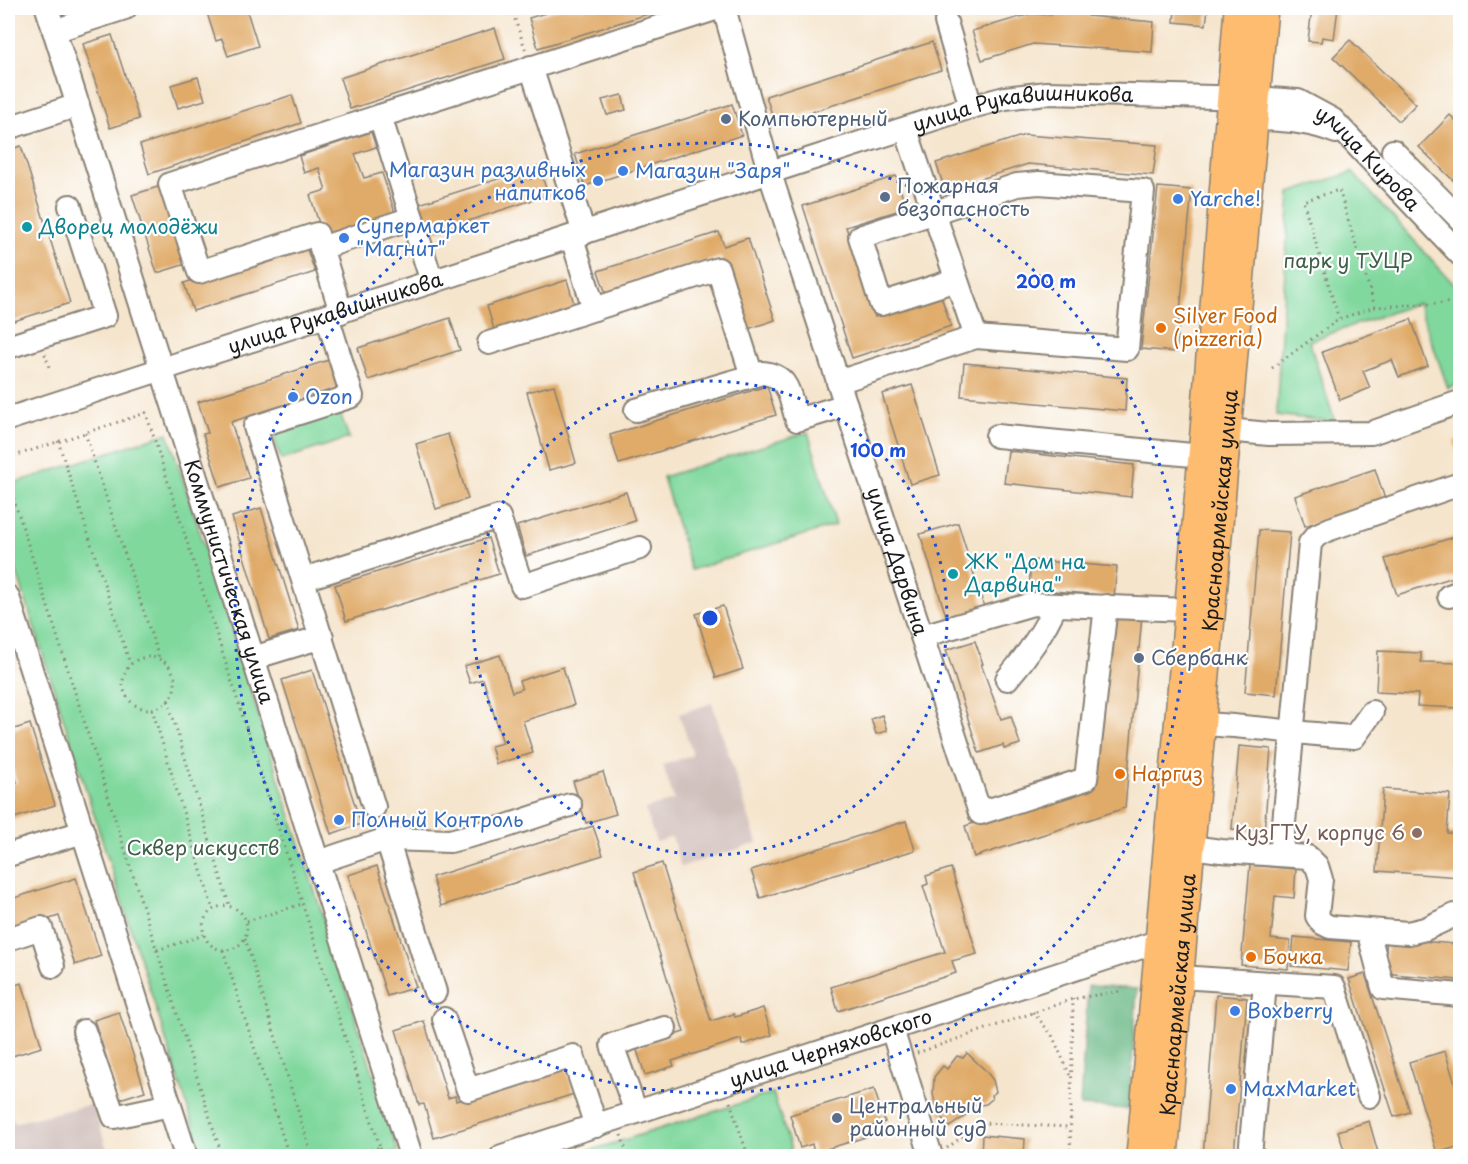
<svg xmlns="http://www.w3.org/2000/svg" width="1468" height="1164" viewBox="0 0 1468 1164" font-family="'Playpen Sans',sans-serif">
	<style>
		.industrial { fill: #d0c0bc }
		.green { fill: #80d89d; stroke: #4e7a5c; stroke-width: 1.5 }
		.forest { fill: #68b884; stroke: #426a50; stroke-width: 1.5 }
		.building { fill: #e0ab69 }
		.lines { fill: none; stroke-linecap: round; stroke-linejoin: round }
		.minor-casing { stroke: #888074; stroke-width: 26 }
		.major-casing { stroke: #888074; stroke-width: 30 }
		.path { stroke: #888074; stroke-width: 3; stroke-dasharray: 1.5 4.5; stroke-linecap: butt }
		.minor { stroke: #fff; stroke-width: 22 }
		.major { stroke: #fdbc6f; stroke-width: 27 }
		.ring { fill: none; stroke: #1d4ed8; stroke-width: 3; stroke-dasharray: 3 6 }
		.service-dot { fill: #5c6f8a; stroke: #fff; stroke-width: 2 }
		.shop-dot { fill: #3f7fe0; stroke: #fff; stroke-width: 2 }
		.culture-dot { fill: #0f9aa8; stroke: #fff; stroke-width: 2 }
		.food-dot { fill: #e8710a; stroke: #fff; stroke-width: 2 }
		.education-dot { fill: #8d6e63; stroke: #fff; stroke-width: 2 }
		.labels { text-anchor: middle; stroke-width: 4.5; stroke-linejoin: round; paint-order: stroke }
		.street-label { font-size: 20px; fill: #1c1c1c; stroke: #fff }
		.service-label { font-size: 20px; fill: #4e5e75; stroke: #fff; text-anchor: start }
		.shop-label { font-size: 20px; fill: #366cbe; stroke: #fff; text-anchor: start }
		.culture-label { font-size: 20px; fill: #0d838f; stroke: #fff; text-anchor: start }
		.park-label { font-size: 20px; fill: #3f5e49; stroke: #fff }
		.food-label { font-size: 20px; fill: #c56008; stroke: #fff; text-anchor: start }
		.education-label { font-size: 20px; fill: #785e54; stroke: #fff; text-anchor: end }
		.centre { fill: #1d4ed8; stroke: #fff; stroke-width: 3 }
		.ring-label { font-size: 18px; text-anchor: middle; font-weight: bold; fill: #1d4ed8; stroke: #fff; stroke-width: 4.5; stroke-linejoin: round; paint-order: stroke }
	</style>
	<rect width="100%" height="100%" fill="#fff"/>
	<filter id="ink" filterUnits="userSpaceOnUse"><feTurbulence type="fractalNoise" baseFrequency=".0167" numOctaves="2"/><feDisplacementMap in="SourceGraphic" scale="12" xChannelSelector="R" yChannelSelector="G"/><feConvolveMatrix kernelMatrix="1 2 1 2 8 2 1 2 1" color-interpolation-filters="sRGB"/></filter>
	<filter id="wash" filterUnits="userSpaceOnUse"><feTurbulence type="fractalNoise" baseFrequency=".008" numOctaves="4" result="noise"/><feDisplacementMap in="SourceGraphic" scale="24" xChannelSelector="R" yChannelSelector="G"/><feGaussianBlur stdDeviation="1.35" result="paint"/><feColorMatrix in="noise" values="0 0 0 0 0 0 0 0 0 0 0 0 0 0 0 0 0 1.4 0 .05"/><feComposite in="paint" operator="in"/></filter>
	<g filter="url(#wash)">
		<rect width="100%" height="100%" fill="#f5e5cd"/>
		<g class="industrial">
			<path d="M712 703 757 843 681 867 672 837 656 842 645 809 674 800 663 765 693 755 679 714Z"/>
			<path d="M8 1100 14 1123 93 1104 109 1156H8Z"/>
		</g>
		<g class="green">
			<path d="M1352 172 1460 291V383L1448 388 1418 303 1309 341 1335 422 1276 415 1290 193Z"/>
			<path d="M339 410 349 438 281 460 272 432Z"/>
			<path d="M808 432 836 525 691 570 663 477Z"/>
			<path d="M168 433 398 1151 380 1156H203L8 545V485Z"/>
			<path d="M773 1093 793 1156H573Z"/>
		</g>
		<path class="forest" d="M1088 986 1137 989 1129 1109 1080 1106Z"/>
		<g id="blocks">
			<g class="building">
				<path d="M213 8H246L258 46 228 56 222 39 216 41 207 13 214 11Z"/>
				<path d="M562 8H667L538 48 529 18Z"/>
				<path d="M1052 8H1088V16L1154 22 1152 52 1033 44 982 60 972 31 1030 14 1051 15Z"/>
				<path d="M1175 8H1208L1206 25 1174 22Z"/>
				<path d="M1312 8H1338L1334 39 1322 37 1321 42 1308 41Z"/>
				<path d="M495 28 505 59 350 109 340 78Z"/>
				<path d="M112 35 139 119 110 128 83 44Z"/>
				<path d="M1350 40 1416 104 1399 121 1333 57Z"/>
				<path d="M932 42 941 70 775 124 766 96Z"/>
				<path d="M198 77 205 100 178 108 171 85Z"/>
				<path d="M292 95 301 123 149 174 140 145Z"/>
				<path d="M622 95 626 110 607 115 602 100Z"/>
				<path d="M732 104 742 135 585 186 575 154Z"/>
				<path d="M1450 115 1460 125V187L1419 147Z"/>
				<path d="M371 132 376 147 355 154 364 178 382 173 396 216 324 239 310 195 326 190 319 168 304 173 299 156Z"/>
				<path d="M1025 135 1157 145 1153 175 1028 164 945 190 936 163Z"/>
				<path d="M21 146 70 303 8 323V150Z"/>
				<path d="M539 166 548 195 425 235 416 205Z"/>
				<path d="M896 176 906 208 846 227 875 317 941 296 951 326 852 358 803 206Z"/>
				<path d="M161 186 186 264 157 273 132 195Z"/>
				<path d="M1158 187 1192 190 1176 352 1141 349Z"/>
				<path d="M719 232 724 246 748 238 775 320 745 330 721 257 606 294 598 271Z"/>
				<path d="M305 244 315 272 193 311 184 283Z"/>
				<path d="M567 280 576 310 496 336 487 306Z"/>
				<path d="M450 318 460 350 368 380 358 348Z"/>
				<path d="M1411 319 1428 366 1399 377 1392 360 1363 371 1370 388 1340 400 1322 352Z"/>
				<path d="M332 359 341 387 231 422 249 478 220 487 203 434 208 433 198 402Z"/>
				<path d="M964 363 1127 378 1125 411 961 396Z"/>
				<path d="M554 385 576 463 549 470 527 392Z"/>
				<path d="M912 385 940 475 910 484 882 394Z"/>
				<path d="M767 386 776 415 619 464 610 435Z"/>
				<path d="M448 434 468 499 436 509 416 444Z"/>
				<path d="M1460 438V459L1454 441Z"/>
				<path d="M1008 451 1134 465 1131 497 1004 483Z"/>
				<path d="M1375 469 1385 499 1305 526 1295 496Z"/>
				<path d="M626 492 635 521 526 556 517 526Z"/>
				<path d="M261 508 299 630 269 639 232 517Z"/>
				<path d="M958 523 986 613 949 625 920 534Z"/>
				<path d="M1259 530 1290 532 1276 695 1245 692Z"/>
				<path d="M1460 535V575L1397 595 1385 559Z"/>
				<path d="M488 538 499 574 346 621 335 585Z"/>
				<path d="M1031 560 1117 567 1114 596 1029 589Z"/>
				<path d="M723 606 743 669 716 678 696 614Z"/>
				<path d="M1109 613 1142 615 1125 808 974 857 965 826 1097 784Z"/>
				<path d="M975 641 983 664H981L1001 719 1011 716 1020 744 1004 749 1003 745 979 753 946 650Z"/>
				<path d="M1378 651 1421 653V662L1459 663 1458 708 1417 706 1418 694 1376 692Z"/>
				<path d="M500 655 512 692 522 689 519 681 563 667 574 705 523 721 533 753 496 764 491 746 503 743 483 679 470 683 464 666Z"/>
				<path d="M312 670 361 824 331 834 282 680Z"/>
				<path d="M882 715 887 731 876 734 871 719Z"/>
				<path d="M30 724 55 805 8 820V785L17 782 11 764 8 765V731Z"/>
				<path d="M1239 746 1271 749 1264 832 1232 829Z"/>
				<path d="M603 772 616 814 586 823 573 781Z"/>
				<path d="M1383 789 1450 794 1447 833 1460 834V877L1377 871Z"/>
				<path d="M906 821 915 850 760 898 751 870Z"/>
				<path d="M593 826 603 855 441 906 432 877Z"/>
				<path d="M662 863 711 1021 734 1014 735 1017 763 1008 772 1035 742 1045 741 1039 672 1061 674 1066 645 1075 636 1047 684 1032 634 872Z"/>
				<path d="M1250 865 1296 869 1294 898 1275 896 1271 939 1290 941 1288 969 1241 965Z"/>
				<path d="M377 866 416 987 387 996 348 875Z"/>
				<path d="M951 868 977 954 952 961 956 973 838 1011 831 987 945 952 923 886 928 884 926 876Z"/>
				<path d="M76 878 101 956 75 965 59 916 11 931 8 921V900Z"/>
				<path d="M1456 923 1460 924V958L1458 980 1384 973 1387 938 1454 944Z"/>
				<path d="M1294 937 1351 942 1348 971 1291 966Z"/>
				<path d="M1365 974 1410 1112 1394 1117 1349 979Z"/>
				<path d="M22 983 42 1047 12 1056 8 1043V1034L10 1033 8 1025V987Z"/>
				<path d="M1216 995 1247 998 1234 1156H1203Z"/>
				<path d="M119 1012 145 1091 120 1099 94 1020Z"/>
				<path d="M424 1021 448 1098 455 1096 456 1101 565 1066 574 1094 434 1138 424 1104 419 1105 396 1030Z"/>
				<path d="M1445 1051 1460 1100V1146L1437 1153 1409 1062Z"/>
				<path d="M967 1053 985 1070 993 1080 996 1092 991 1095 992 1099 986 1104 970 1107 968 1114 948 1128 936 1108 933 1094 934 1077 943 1066 947 1069 957 1056 963 1058Z"/>
				<path d="M874 1089 885 1122 869 1127 872 1135 814 1153 812 1144 800 1148 790 1115Z"/>
				<path d="M1369 1121 1379 1156H1346L1338 1131Z"/>
				<path d="M982 1135 1025 1139 1024 1156H981Z"/>
			</g>
		</g>
	</g>
	<g filter="url(#ink)">
		<use href="#blocks" fill-opacity="0" stroke="#888074" stroke-width="1.5"/>
		<g class="lines">
			<defs>
				<g id="minor">
					<path id="s1" d="M47 8 411 1156"/>
					<path id="s2" d="M724 8 770 174 980 813 1086 779 1106 606"/>
					<path d="M946 22 971 107"/>
					<path d="M54 31 125 8"/>
					<path d="M531 67 584 233"/>
					<path d="M1239 120C1272 118 1306 120 1336 132"/>
					<path d="M8 128 78 105"/>
					<path d="M906 130 976 337"/>
					<path d="M1393 151 1460 219"/>
					<path d="M572 238 594 309"/>
					<path d="M321 248 412 218"/>
					<path d="M432 282 380 116 718 8"/>
					<path d="M341 312 317 234 199 272 170 184 380 116"/>
					<path d="M327 316 352 396 255 427 374 807"/>
					<path d="M489 343 718 269 752 376"/>
					<path d="M8 347 105 316 70 206"/>
					<path d="M838 382 976 337 1127 349 1143 191 1039 183 1017 185 860 237 881 304 956 280"/>
					<path d="M636 410 762 373C790 375 789 396 797 420L846 405"/>
					<path id="s3" d="M8 419 971 107 1005 98 1047 93 1255 98 1298 101 1333 120 1460 254"/>
					<path d="M1227 430 1269 434 1371 433 1460 402"/>
					<path d="M997 436 1202 456"/>
					<path d="M304 579 499 517 522 586 640 548"/>
					<path d="M1449 596 1460 592"/>
					<path d="M8 597 186 1156"/>
					<path d="M922 636 1033 604 1188 610"/>
					<path d="M253 658 322 637"/>
					<path d="M1007 679C1027 656 1043 633 1056 605"/>
					<path d="M1201 724C1252 726 1303 734 1354 737L1372 712"/>
					<path d="M387 839 435 992"/>
					<path d="M1191 847 1221 851 1308 857 1317 866 1321 879 1317 916 1322 923 1330 927 1408 933 1425 929 1455 915H1460"/>
					<path d="M8 855 83 832"/>
					<path d="M1281 855 1310 543 1317 535 1330 529 1460 484"/>
					<path d="M318 862 387 839 450 841 504 827 570 805"/>
					<path d="M1368 930 1383 988 1460 995"/>
					<path d="M8 939 41 928 53 966"/>
					<path d="M1180 977 1334 987 1369 1096"/>
					<path d="M444 1019 468 1090 573 1056 596 1126"/>
					<path d="M892 1029 931 1156"/>
					<path d="M84 1031 114 1117 170 1105"/>
					<path d="M636 1112 612 1045 665 1028"/>
					<path id="s4" d="M502 1156 1160 941H1174"/>
					<path d="M1250 1156 1265 983"/>
				</g>
				<g id="major">
					<path d="M1140 1156 1202 456 1238 8"/>
					<path id="s5" d="M1164 1156 1264 8"/>
				</g>
			</defs>
			<use href="#minor" class="minor-casing"/>
			<use href="#major" class="major-casing"/>
			<g class="path">
				<path d="M511 8 526 51"/>
				<path d="M1339 319 1303 201 1339 190 1375 307"/>
				<path d="M45 354 50 370"/>
				<path d="M1272 368 1339 319 1375 307 1460 302"/>
				<path d="M85 433 159 658"/>
				<path d="M58 441 130 664"/>
				<path d="M8 458 146 413 380 1147 350 1156"/>
				<path d="M8 481 222 1156"/>
				<circle cx="149" cy="683" r="26"/>
				<path d="M168 701 229 905"/>
				<path d="M152 709 213 910"/>
				<circle cx="225" cy="928" r="22"/>
				<path d="M247 921 302 904"/>
				<path d="M245 938 312 1156"/>
				<path d="M157 950 204 935"/>
				<path d="M223 950 289 1156"/>
				<path d="M1033 1012 1052 1035 1071 1078"/>
				<path d="M917 1053 1073 999 1121 991"/>
				<path d="M730 1102 748 1156"/>
				<path d="M621 1135 628 1156"/>
				<path d="M380 1147 382 1156"/>
				<path d="M947 1148 981 1123 1070 1127"/>
				<path d="M1070 1156 1073 999"/>
			</g>
			<use href="#minor" class="minor"/>
			<use href="#major" class="major"/>
		</g>
	</g>
	<g class="ring">
		<circle cx="710" cy="618" r="237"/>
		<circle cx="710" cy="618" r="475"/>
	</g>
	<g class="service-dot">
		<circle cx="726" cy="119" r="6"/>
		<circle cx="885" cy="197" r="6"/>
		<circle cx="1139" cy="658" r="6"/>
		<circle cx="837" cy="1118" r="6"/>
	</g>
	<g class="shop-dot">
		<circle cx="623" cy="171" r="6"/>
		<circle cx="598" cy="181" r="6"/>
		<circle cx="1178" cy="199" r="6"/>
		<circle cx="344" cy="238" r="6"/>
		<circle cx="293" cy="397" r="6"/>
		<circle cx="339" cy="820" r="6"/>
		<circle cx="1235" cy="1011" r="6"/>
		<circle cx="1231" cy="1089" r="6"/>
	</g>
	<g class="culture-dot">
		<circle cx="27" cy="227" r="6"/>
		<circle cx="953" cy="574" r="6"/>
	</g>
	<g class="food-dot">
		<circle cx="1161" cy="328" r="6"/>
		<circle cx="1120" cy="774" r="6"/>
		<circle cx="1251" cy="957" r="6"/>
	</g>
	<circle class="education-dot" cx="1417" cy="833" r="6"/>
	<g class="labels">
		<g class="street-label">
			<text dy="7" stroke="none"><textPath href="#s3" startOffset="1064">улица Рукавишникова</textPath></text>
			<text dy="7" stroke="none"><textPath href="#s3" startOffset="1432">улица Кирова</textPath></text>
			<text dy="7" stroke="none"><textPath href="#s3" startOffset="344">улица Рукавишникова</textPath></text>
			<text dy="7" stroke="none"><textPath href="#s5" startOffset="648">Красноармейская улица</textPath></text>
			<text dy="7" stroke="none"><textPath href="#s2" startOffset="580">улица Дарвина</textPath></text>
			<text dy="7" stroke="none"><textPath href="#s1" startOffset="602">Коммунистическая улица</textPath></text>
			<text dy="7" stroke="none"><textPath href="#s5" startOffset="162">Красноармейская улица</textPath></text>
			<text dy="7" stroke="none"><textPath href="#s4" startOffset="346">улица Черняховского</textPath></text>
		</g>
		<g class="service-label">
			<text x="738" y="126">Компьютерный</text>
			<text x="897" y="193">Пожарная<tspan x="897" dy="23">безопасность</tspan></text>
			<text x="1151" y="665">Сбербанк</text>
			<text x="849" y="1113">Центральный<tspan x="849" dy="23">районный суд</tspan></text>
		</g>
		<g class="shop-label">
			<text x="586" y="177" text-anchor="end">Магазин разливных<tspan x="586" dy="23">напитков</tspan></text>
			<text x="635" y="178">Магазин "Заря"</text>
			<text x="1190" y="206">Yarche!</text>
			<text x="356" y="233">Супермаркет<tspan x="356" dy="23">"Магнит"</tspan></text>
			<text x="305" y="404">Ozon</text>
			<text x="351" y="827">Полный Контроль</text>
			<text x="1247" y="1018">Boxberry</text>
			<text x="1243" y="1096">MaxMarket</text>
		</g>
		<g class="culture-label">
			<text x="39" y="234">Дворец молодёжи</text>
			<text x="965" y="569">ЖК "Дом на<tspan x="965" dy="23">Дарвина"</tspan></text>
		</g>
		<g class="park-label">
			<text x="1348" y="268">парк у ТУЦР</text>
			<text x="203" y="855">Сквер искусств</text>
		</g>
		<g class="food-label">
			<text x="1173" y="323">Silver Food<tspan x="1173" dy="23">(pizzeria)</tspan></text>
			<text x="1132" y="781">Наргиз</text>
			<text x="1263" y="964">Бочка</text>
		</g>
		<g class="education-label">
			<text x="1405" y="840">КузГТУ, корпус 6</text>
		</g>
	</g>
	<circle cx="710" cy="618" r="9" class="centre"/>
	<g class="ring-label">
		<text x="1046" y="288">200 m</text>
		<text x="878" y="457">100 m</text>
	</g>
	<rect width="1468" height="1164" fill="none" stroke="#fff" stroke-width="30"/>
</svg>
